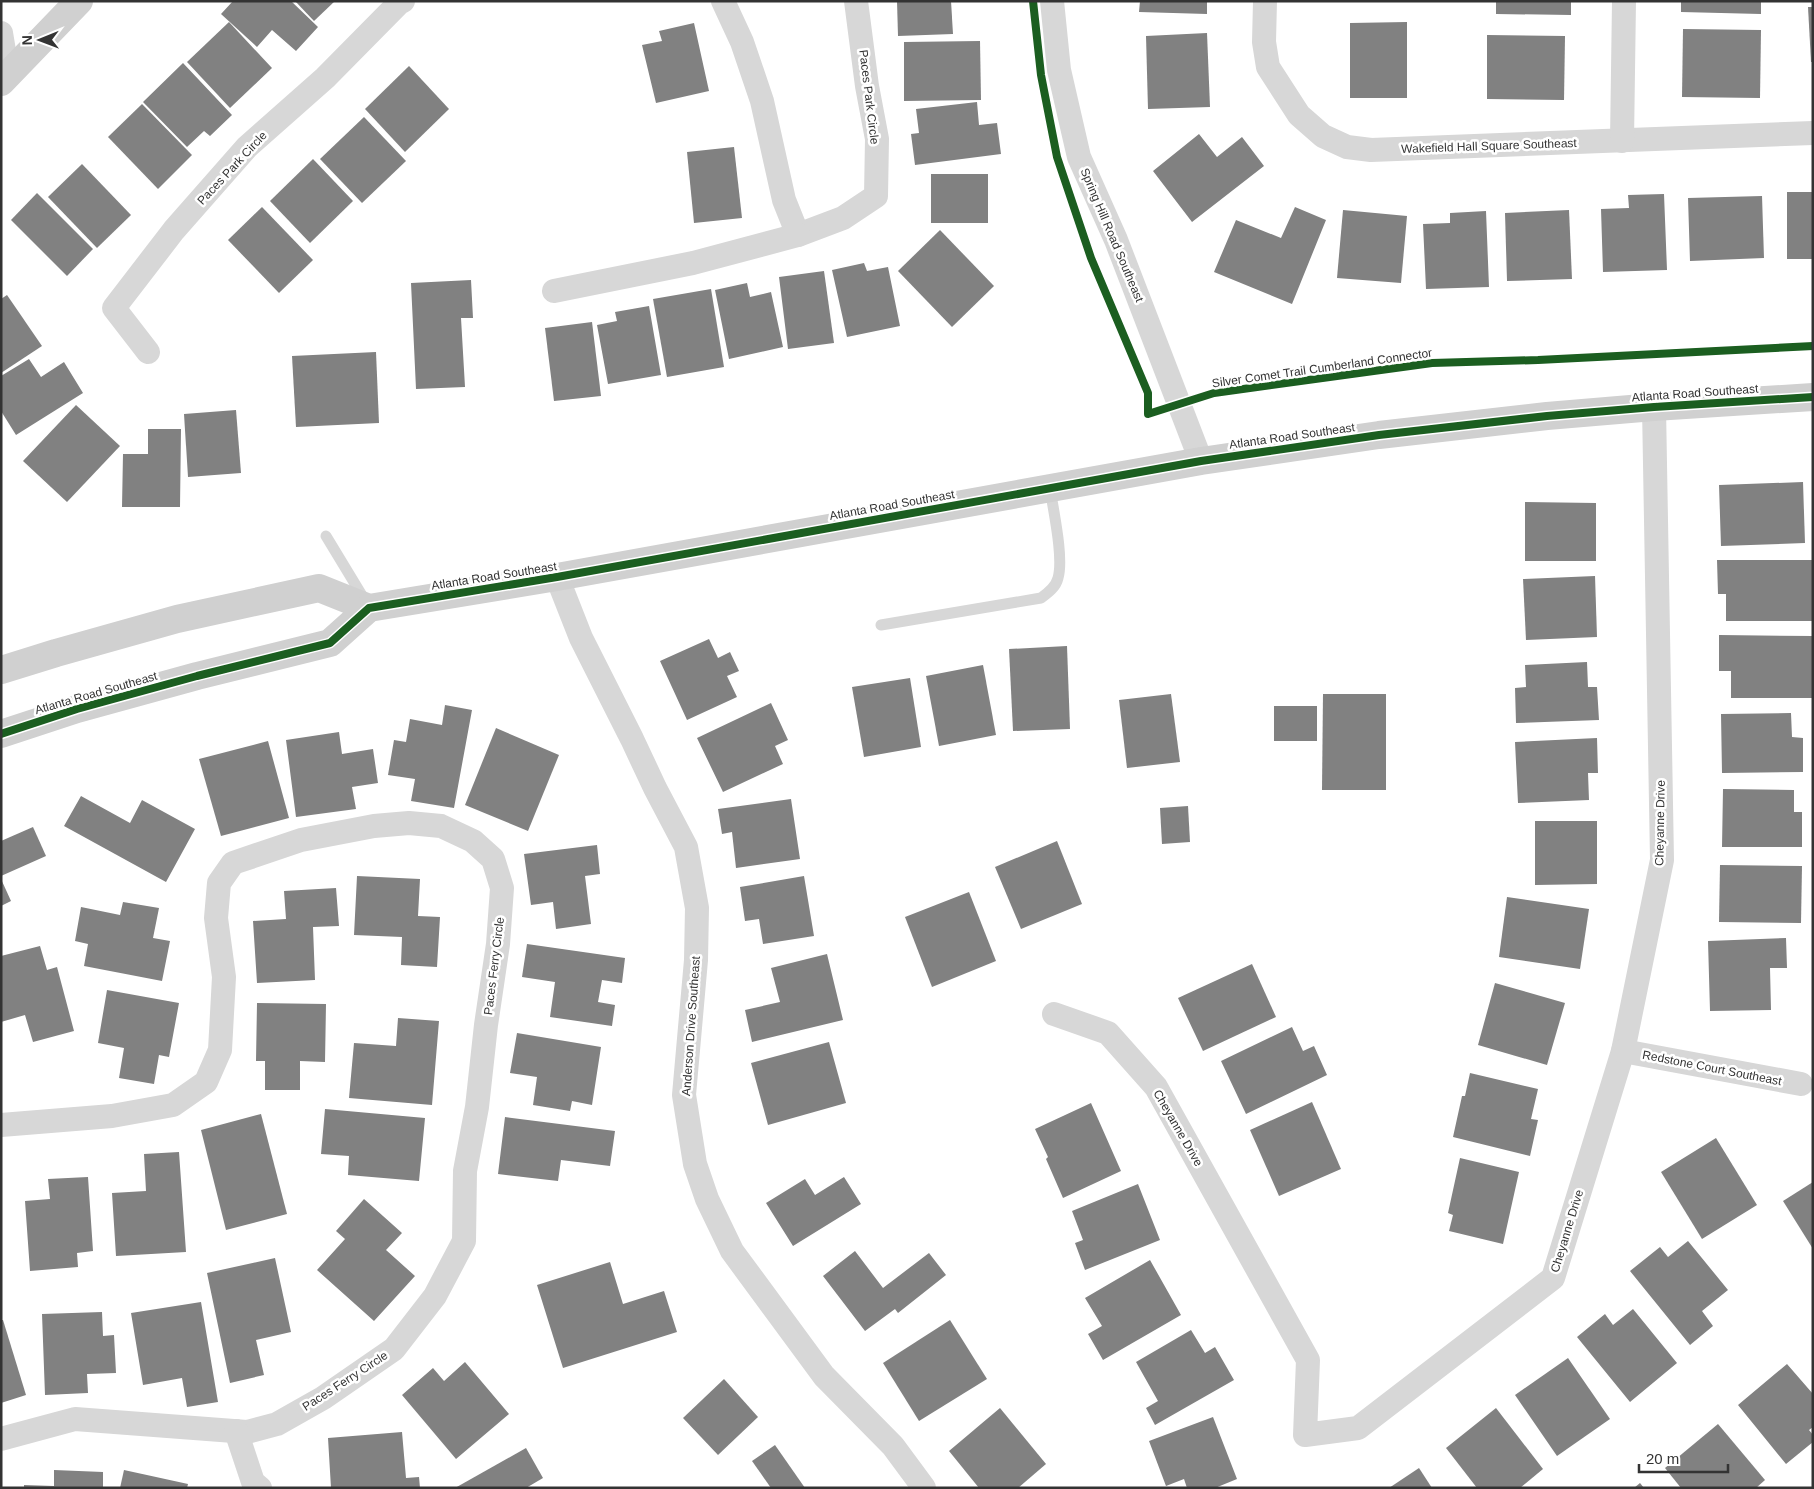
<svg xmlns="http://www.w3.org/2000/svg" width="1814" height="1489" viewBox="0 0 1814 1489" font-family="Arial,sans-serif">
	<style>
		.building { fill: #818181 }
		.lines { fill: none; stroke-linecap: round; stroke-linejoin: round }
		.service { stroke: #d7d7d7; stroke-width: 11 }
		.minor { stroke: #d7d7d7; stroke-width: 24 }
		.secondary { stroke: #d0d0d0; stroke-width: 28 }
		.cycleway-casing { stroke: #fff; stroke-width: 11 }
		.cycleway { stroke: #1b5e20; stroke-width: 8 }
		.labels { text-anchor: middle; stroke-width: 5; stroke-linejoin: round; paint-order: stroke }
		.street-label { font-size: 12px; fill: #333; stroke: #fff }
	</style>
	<rect width="100%" height="100%" fill="#fff"/>
	<g class="building">
		<path d="M233 1H291L318 27 296 51 272 30 257 47 221 14Z"/>
		<path d="M295 1H335L314 21Z"/>
		<path d="M897 1H951L953 34 898 36Z"/>
		<path d="M1140 1H1207V14L1139 12Z"/>
		<path d="M1496 1H1571V15L1496 14Z"/>
		<path d="M1681 1H1761V14L1681 12Z"/>
		<path d="M1808 7H1813V62H1811Z"/>
		<path d="M229 22 272 68 230 108 187 62Z"/>
		<path d="M1407 22V98H1350V23Z"/>
		<path d="M694 23 709 91 656 103 642 45 662 41 659 31Z"/>
		<path d="M1683 29 1761 30 1760 98 1682 97Z"/>
		<path d="M1207 33 1210 107 1148 109 1146 36Z"/>
		<path d="M1487 35 1565 36 1564 100 1487 99Z"/>
		<path d="M980 41 981 100 904 101V42Z"/>
		<path d="M183 63 232 115 210 136 204 131 187 147 143 102Z"/>
		<path d="M409 66 449 109 405 152 365 109Z"/>
		<path d="M977 102 979 125 997 123 1001 154 915 165 911 134 919 133 916 109Z"/>
		<path d="M142 104 192 155 158 189 108 137Z"/>
		<path d="M364 117 406 161 362 203 320 159Z"/>
		<path d="M1199 134 1217 157 1242 137 1264 166 1192 222 1153 171Z"/>
		<path d="M734 147 742 218 694 223 687 152Z"/>
		<path d="M313 159 353 201 310 243 270 201Z"/>
		<path d="M82 164 131 215 97 248 48 197Z"/>
		<rect x="931" y="174" width="57" height="49"/>
		<rect x="1787" y="192" width="26" height="67"/>
		<path d="M37 193 93 249 67 276 11 220Z"/>
		<path d="M1664 194 1667 270 1603 272 1601 209 1629 208 1628 195Z"/>
		<path d="M1762 196 1764 258 1690 261 1688 198Z"/>
		<path d="M262 207 313 260 279 293 228 240Z"/>
		<path d="M1295 207 1326 220 1292 304 1214 272 1236 220 1281 238Z"/>
		<path d="M1343 210 1407 216 1401 283 1337 278Z"/>
		<path d="M1569 210 1572 279 1507 281 1505 213Z"/>
		<path d="M1486 211 1489 287 1426 289 1423 224 1450 223V213Z"/>
		<path d="M940 230 994 286 952 327 898 271Z"/>
		<path d="M864 263 867 271 888 267 900 326 847 337 832 270Z"/>
		<path d="M824 271 834 343 788 349 779 277Z"/>
		<path d="M471 280 473 318H461L465 387 416 389 411 283Z"/>
		<path d="M747 283 750 297 771 292 783 347 729 359 715 290Z"/>
		<path d="M711 289 724 367 667 377 653 299Z"/>
		<path d="M7 295 42 346 1 373V299Z"/>
		<path d="M649 306 661 375 608 384 597 325 617 321 615 312Z"/>
		<path d="M592 322 601 396 554 401 545 328Z"/>
		<path d="M376 352 379 423 296 427 292 356Z"/>
		<path d="M29 359 41 377 64 362 83 393 16 435 1 411V376Z"/>
		<path d="M76 405 120 446 67 502 23 461Z"/>
		<path d="M236 410 241 473 188 477 184 414Z"/>
		<path d="M148 429H181L180 507H122L123 454H148Z"/>
		<path d="M1803 482 1805 543 1721 546 1719 485Z"/>
		<path d="M1525 502 1596 503V561H1525Z"/>
		<path d="M1717 560H1813V621H1726V594H1718Z"/>
		<path d="M1595 576 1597 637 1526 640 1523 579Z"/>
		<path d="M1719 635 1813 636V698H1731V671H1719Z"/>
		<path d="M709 639 718 658 730 652 739 671 727 676 737 697 687 720 660 661Z"/>
		<path d="M1067 646 1070 729 1013 731 1009 649Z"/>
		<path d="M1587 662 1588 687H1597L1599 720 1516 723 1515 688 1526 687 1525 665Z"/>
		<path d="M983 665 996 735 939 746 926 676Z"/>
		<path d="M910 678 921 747 864 757 852 687Z"/>
		<path d="M1171 694 1180 762 1127 768 1119 700Z"/>
		<path d="M1323 694H1386V790H1322Z"/>
		<path d="M771 703 788 740 775 746 783 764 723 792 697 738Z"/>
		<path d="M445 705 472 710 454 808 411 801 415 779 388 775 394 740 406 742 410 719 442 725Z"/>
		<rect x="1274" y="706" width="43" height="35"/>
		<path d="M1791 713 1792 737 1803 738V772L1722 773 1721 714Z"/>
		<path d="M496 728 559 755 528 831 465 805Z"/>
		<path d="M339 732 342 754 373 749 378 783 352 787 356 809 296 817 286 740Z"/>
		<path d="M1597 738 1598 773H1588L1589 800 1518 803 1515 742Z"/>
		<path d="M268 741 289 818 221 836 199 759Z"/>
		<path d="M1723 789 1794 790V812H1802V847H1722Z"/>
		<path d="M81 796 130 823 142 800 195 829 166 882 64 826Z"/>
		<path d="M791 799 800 859 736 868 732 832 722 834 718 809Z"/>
		<path d="M1188 806 1190 842 1162 844 1160 808Z"/>
		<path d="M1535 821H1597V884L1535 885Z"/>
		<path d="M33 827 46 856 1 876V841Z"/>
		<path d="M1057 841 1082 904 1021 929 995 867Z"/>
		<path d="M597 845 600 874 585 876 591 924 556 929 553 902 531 905 524 854Z"/>
		<path d="M1720 865 1802 866 1801 923 1719 922Z"/>
		<path d="M357 876 420 879 418 916 440 917 437 967 401 965 402 937 354 935Z"/>
		<path d="M804 876 814 936 763 944 759 919 745 921 740 887Z"/>
		<path d="M1 879 11 901 1 906Z"/>
		<path d="M336 888 339 926 313 927 315 980 257 983 253 921 286 919 284 891Z"/>
		<path d="M969 892 996 961 932 987 905 917Z"/>
		<path d="M1507 897 1589 909 1580 969 1499 957Z"/>
		<path d="M123 902 159 908 153 938 170 941 162 981 84 966 88 944 75 941 81 907 120 915Z"/>
		<path d="M1786 938 1787 968H1770L1771 1010 1710 1011 1708 941Z"/>
		<path d="M527 944 625 958 622 983 602 980 598 1002 615 1005 612 1026 550 1017 555 982 522 977Z"/>
		<path d="M40 946 47 970 57 967 74 1031 33 1042 25 1015 1 1022V956Z"/>
		<path d="M827 954 843 1020 752 1042 745 1010 780 1002 771 968Z"/>
		<path d="M1252 964 1276 1017 1203 1051 1178 998Z"/>
		<path d="M1495 983 1565 1003 1547 1065 1478 1045Z"/>
		<path d="M107 990 179 1003 169 1057 159 1055 154 1084 119 1078 124 1048 98 1043Z"/>
		<path d="M257 1003 326 1004 325 1062 300 1061V1090H265V1061H256Z"/>
		<path d="M398 1018 439 1021 432 1105 349 1098 354 1043 396 1046Z"/>
		<path d="M1292 1027 1303 1051 1314 1046 1327 1075 1246 1114 1221 1061Z"/>
		<path d="M517 1033 601 1047 592 1105 572 1101 570 1111 533 1105 537 1077 510 1073Z"/>
		<path d="M829 1042 846 1103 768 1125 751 1063Z"/>
		<path d="M1470 1073 1538 1089 1531 1119 1538 1120 1530 1156 1453 1137 1462 1096H1465Z"/>
		<path d="M1312 1102 1341 1169 1279 1196 1250 1130Z"/>
		<path d="M1091 1103 1121 1171 1063 1198 1046 1159 1048 1157 1035 1129Z"/>
		<path d="M325 1109 425 1118 419 1181 348 1175 349 1156 321 1154Z"/>
		<path d="M261 1114 287 1214 226 1230 201 1130Z"/>
		<path d="M505 1117 615 1131 610 1166 561 1160 558 1181 498 1174Z"/>
		<path d="M1716 1138 1757 1205 1702 1239 1661 1172Z"/>
		<path d="M179 1152 186 1252 116 1256 112 1193 146 1191 144 1154Z"/>
		<path d="M1460 1158 1519 1172 1503 1244 1449 1231 1453 1215 1448 1213Z"/>
		<path d="M88 1177 93 1251 77 1253 78 1267 30 1271 25 1201 50 1199 48 1179Z"/>
		<path d="M844 1177 861 1204 793 1246 766 1203 805 1179 815 1195Z"/>
		<path d="M1813 1182V1249L1783 1201Z"/>
		<path d="M1138 1184 1160 1240 1085 1270 1075 1243 1083 1240 1072 1211Z"/>
		<path d="M364 1199 402 1233 386 1250 415 1276 374 1321 317 1270 345 1239 336 1231Z"/>
		<path d="M1688 1241 1728 1290 1702 1311 1713 1326 1690 1345 1630 1271 1660 1247 1668 1257Z"/>
		<path d="M855 1251 883 1288 929 1253 946 1275 898 1313 895 1309 865 1331 823 1276Z"/>
		<path d="M275 1258 291 1332 256 1340 264 1375 230 1383 207 1273Z"/>
		<path d="M1150 1260 1181 1315 1103 1360 1088 1334 1102 1326 1085 1298Z"/>
		<path d="M610 1262 623 1304 664 1291 677 1332 563 1368 537 1285Z"/>
		<path d="M201 1302 218 1402 187 1407 182 1378 143 1385 131 1313Z"/>
		<path d="M1633 1309 1677 1363 1630 1402 1577 1337 1605 1314 1613 1325Z"/>
		<path d="M102 1312 103 1336 114 1335 116 1373 87 1374 88 1393 45 1395 42 1314Z"/>
		<path d="M1 1320H3L26 1395 1 1403Z"/>
		<path d="M950 1320 987 1379 919 1421 883 1363Z"/>
		<path d="M1191 1330 1205 1353 1215 1347 1234 1380 1155 1425 1146 1408 1158 1401 1136 1362Z"/>
		<path d="M1568 1358 1610 1419 1557 1456 1515 1395Z"/>
		<path d="M465 1362 509 1414 456 1459 402 1395 433 1368 444 1381Z"/>
		<path d="M1787 1364 1813 1394V1427L1809 1430 1813 1435V1442L1786 1464 1738 1405Z"/>
		<path d="M724 1379 758 1417 718 1455 683 1418Z"/>
		<path d="M1000 1408 1046 1464 1018 1488H979L949 1451Z"/>
		<path d="M1496 1408 1543 1469 1520 1488H1477L1446 1448Z"/>
		<path d="M1213 1417 1237 1479 1215 1488H1187L1184 1479 1166 1486 1149 1441Z"/>
		<path d="M1718 1424 1765 1480 1756 1488H1681L1665 1468Z"/>
		<path d="M402 1432 406 1478 419 1477 420 1488H331L328 1438Z"/>
		<path d="M775 1445 805 1488H771L752 1461Z"/>
		<path d="M526 1448 543 1478 526 1488H455Z"/>
		<path d="M1419 1468 1432 1488H1389Z"/>
		<path d="M54 1470 103 1472V1488H24V1485L54 1486Z"/>
		<path d="M124 1470 188 1484 187 1488H120Z"/>
		<path d="M1640 1483 1644 1488H1634Z"/>
	</g>
	<g class="lines">
		<g class="service">
			<path d="M326 536 366 602"/>
			<path d="M881 625 1041 598C1048 593 1056 587 1058 578 1064 558 1053 509 1050 488"/>
		</g>
		<g class="minor">
			<path d="M723 1 742 42 762 101 784 200 798 235 843 218 876 196 877 139 867 86 856 1"/>
			<path d="M1052 1 1059 70 1079 157 1116 240 1201 461"/>
			<path d="M1265 1 1264 42 1268 67 1299 115 1323 136 1347 147 1371 150 1813 133"/>
			<path d="M1 33 8 75 1 74"/>
			<path d="M1622 141 1624 1"/>
			<path d="M554 291 693 263 798 235"/>
			<path d="M148 352 114 308 174 230 247 147 325 78 400 2 403 1"/>
			<path d="M557 577 581 638 632 739 655 788 686 847 697 908 696 960 684 1095 695 1164 707 1199 732 1251 824 1376 893 1446 924 1488"/>
			<path d="M1054 1014 1108 1033 1156 1087 1308 1360 1305 1435 1358 1428 1553 1278 1623 1051 1662 860 1654 407"/>
			<path d="M1623 1051 1801 1084"/>
			<path d="M1 1125 112 1116 173 1105 206 1082 220 1050 224 977 216 918 219 883 233 863 301 840 374 826 409 823 441 826 473 841 493 859 502 888 498 944 486 1025 477 1107 465 1171 464 1241 435 1296 394 1349 323 1398 277 1424 247 1432 75 1419 1 1439"/>
			<path d="M236 1431 253 1482 260 1488"/>
		</g>
		<g class="secondary">
			<path d="M1 82 79 1"/>
			<path d="M1 670 56 653 177 619 319 588 369 608 557 577 1201 461 1379 435 1547 416 1654 407 1813 397"/>
			<path d="M1 734 77 709 197 676 330 643 369 608"/>
		</g>
		<defs>
			<g id="cycleway">
				<path d="M1033 1 1041 75 1057 157 1091 258 1148 393V414L1214 393 1432 363 1538 360 1813 346"/>
				<path d="M1 734 77 709 197 676 330 643 369 608 557 577 1201 461 1379 435 1547 416 1654 407 1813 397"/>
			</g>
		</defs>
		<use href="#cycleway" class="cycleway-casing"/>
		<use href="#cycleway" class="cycleway"/>
	</g>
	<g class="labels">
		<g class="street-label">
			<text transform="translate(869 97) rotate(83)" y="4">Paces Park Circle</text>
			<text transform="translate(1489 146) rotate(-2)" y="4">Wakefield Hall Square Southeast</text>
			<text transform="translate(232 168) rotate(-47)" y="4">Paces Park Circle</text>
			<text transform="translate(1112 235) rotate(67)" y="4">Spring Hill Road Southeast</text>
			<text transform="translate(1322 368) rotate(-8)" y="4">Silver Comet Trail Cumberland Connector</text>
			<text transform="translate(1695 393) rotate(-4)" y="4">Atlanta Road Southeast</text>
			<text transform="translate(1292 436) rotate(-8)" y="4">Atlanta Road Southeast</text>
			<text transform="translate(892 505) rotate(-10)" y="4">Atlanta Road Southeast</text>
			<text transform="translate(494 576) rotate(-9)" y="4">Atlanta Road Southeast</text>
			<text transform="translate(96 693) rotate(-16)" y="4">Atlanta Road Southeast</text>
			<text transform="translate(1660 823) rotate(-89)" y="4">Cheyanne Drive</text>
			<text transform="translate(494 966) rotate(-83)" y="4">Paces Ferry Circle</text>
			<text transform="translate(691 1026) rotate(-86)" y="4">Anderson Drive Southeast</text>
			<text transform="translate(1712 1068) rotate(11)" y="4">Redstone Court Southeast</text>
			<text transform="translate(1178 1128) rotate(60)" y="4">Cheyanne Drive</text>
			<text transform="translate(1567 1231) rotate(-73)" y="4">Cheyanne Drive</text>
			<text transform="translate(345 1381) rotate(-33)" y="4">Paces Ferry Circle</text>
		</g>
	</g>
	<rect width="1814" height="1489" fill="none" stroke="#333333" stroke-width="5"/>
	<g transform="translate(40 40) rotate(269)" stroke="#ffffff" stroke-width="4" paint-order="stroke">
	<path d="M0-4L9 19L0 12L-9 19Z" fill="#333333"/>
	<text y="-8" font-size="14" font-weight="bold" text-anchor="middle" fill="#333333">N</text>
	</g>
	<path d="M1639 1464v8h89v-8" fill="none" stroke="#333333" stroke-width="2.5"/>
	<text x="1646" y="1464" font-size="15" fill="#333333" stroke="#ffffff" stroke-width="4" paint-order="stroke">20 m</text>
</svg>
